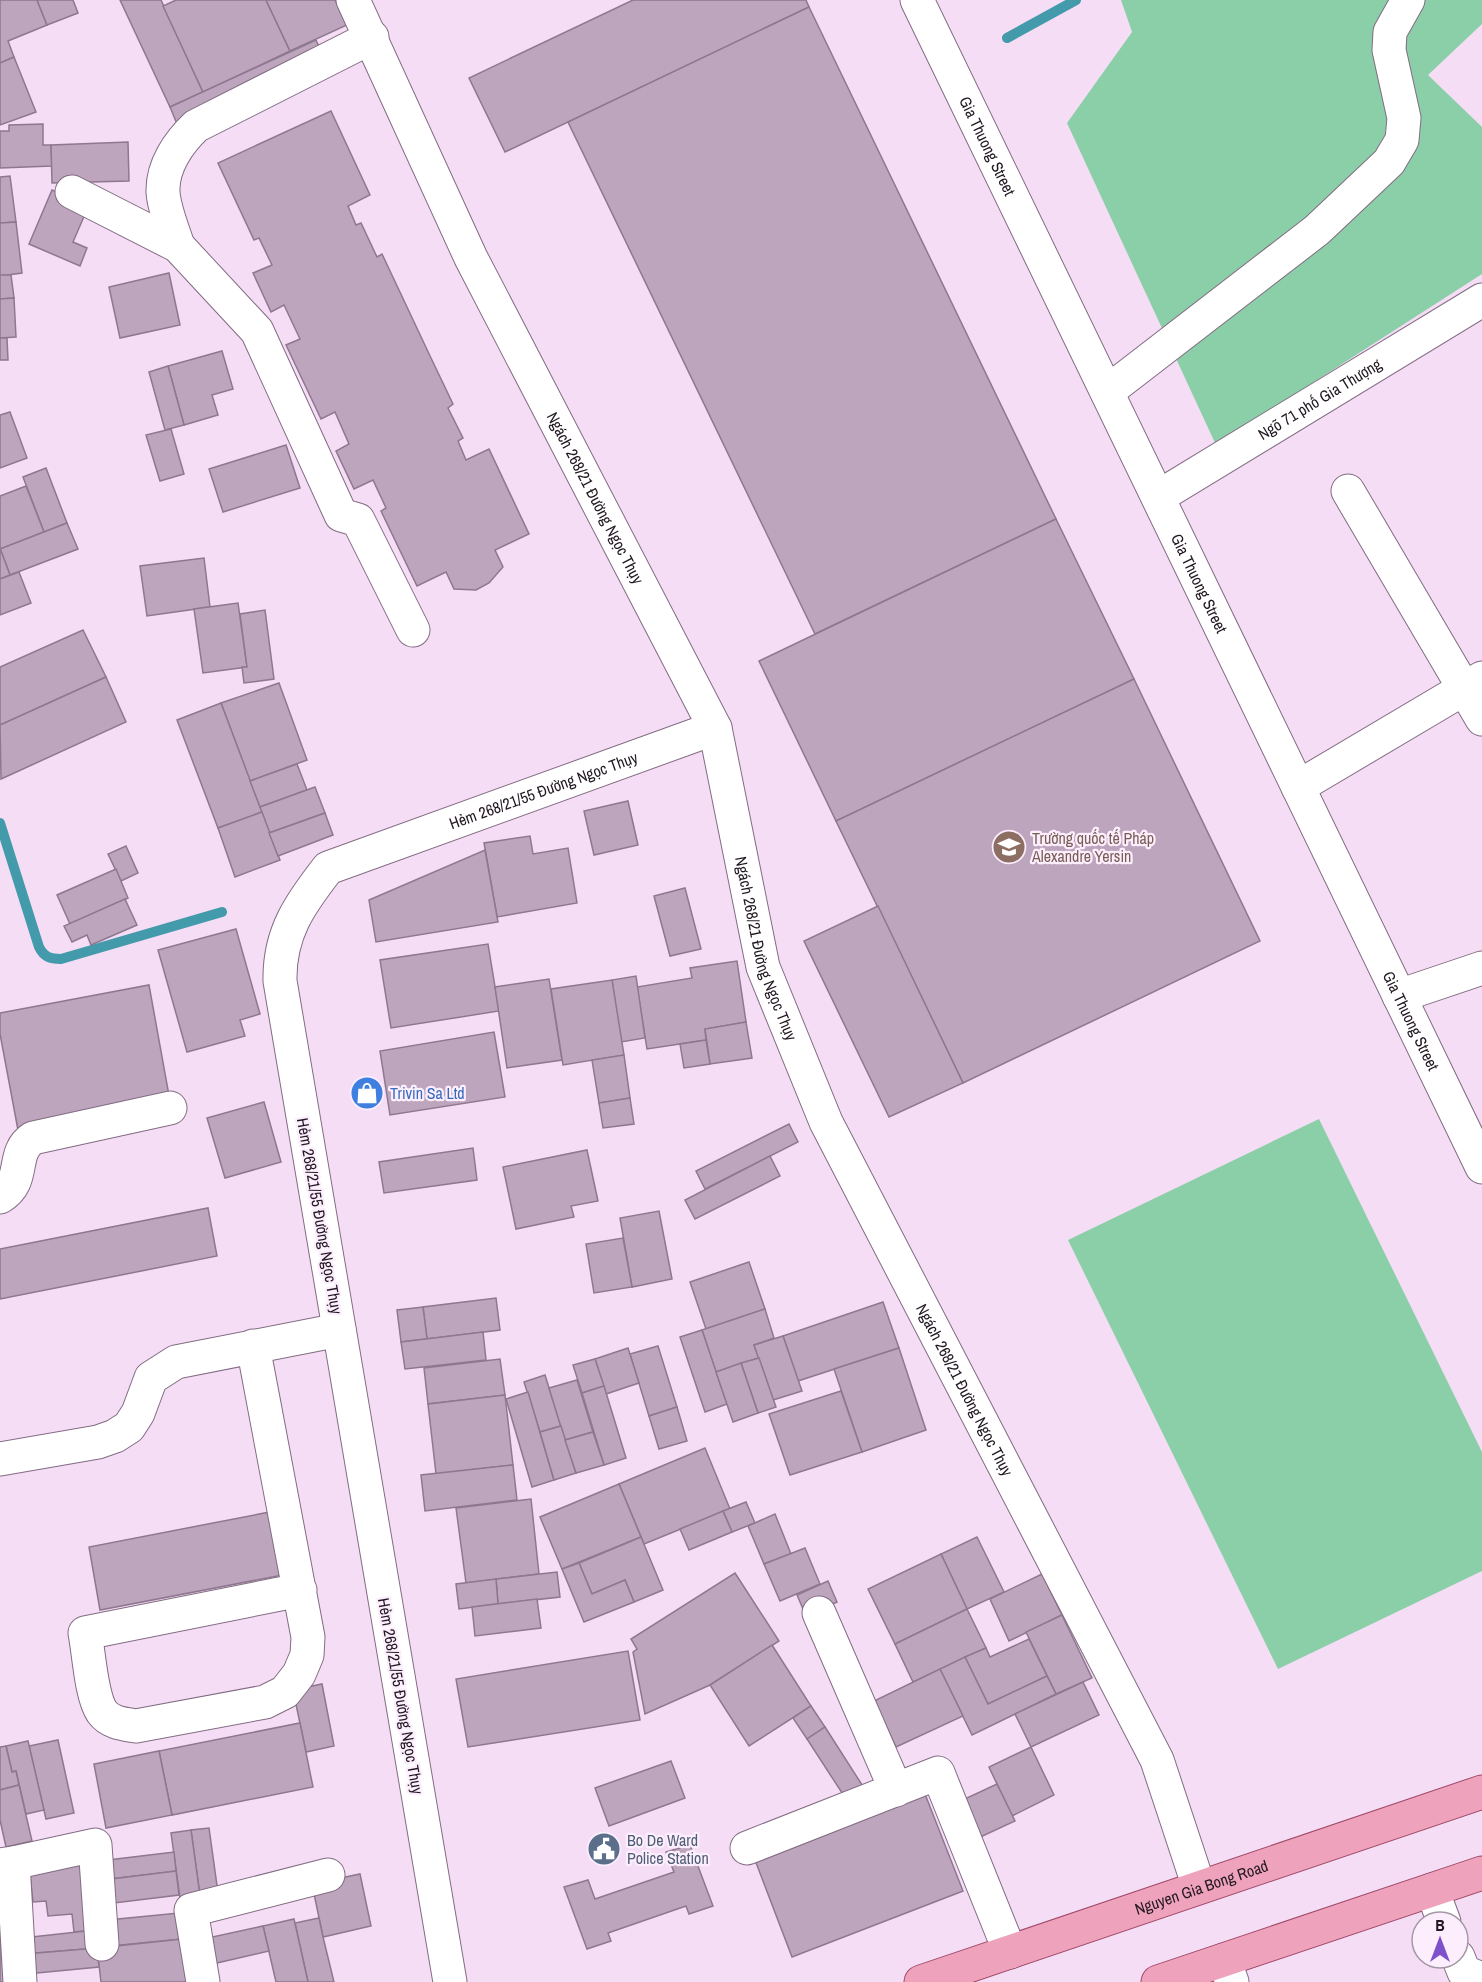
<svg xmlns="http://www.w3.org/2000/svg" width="1482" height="1982" viewBox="0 0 1482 1982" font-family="'Archivo Narrow',sans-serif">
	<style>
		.green { fill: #8bcfa8 }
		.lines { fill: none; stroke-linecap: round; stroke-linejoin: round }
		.stream { stroke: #439aaa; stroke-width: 10 }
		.building { fill: #bda5bd; stroke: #8e788f; stroke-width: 1.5 }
		.minor-casing { stroke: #826c82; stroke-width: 35 }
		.major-casing { stroke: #9f4967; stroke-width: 35 }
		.minor { stroke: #fff; stroke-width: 33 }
		.major { stroke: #eea2bb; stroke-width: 33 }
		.labels { text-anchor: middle; stroke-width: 4.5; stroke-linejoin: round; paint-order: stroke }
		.street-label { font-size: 16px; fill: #211821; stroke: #fdeefd }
		.education-label { font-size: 16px; fill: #785e54; stroke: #fdeefd; text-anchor: start }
		.shop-label { font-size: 16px; fill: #366cbe; stroke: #fdeefd; text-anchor: start }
		.service-label { font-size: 16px; fill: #4e5e75; stroke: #fdeefd; text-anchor: start }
	</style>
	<rect width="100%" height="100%" fill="#f5ddf6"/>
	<g class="green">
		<path d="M1121 0H1482V24L1428 75 1482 127V274L1216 445 1067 123 1132 32Z"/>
		<path d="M1319 1119 1482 1452V1571L1278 1669 1068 1240Z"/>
	</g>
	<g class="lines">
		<g class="stream">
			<path d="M1007 38 1076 0"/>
			<path d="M0 823 39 947C44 957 50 959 61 959L222 912"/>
		</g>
	</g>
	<g class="building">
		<path d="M0 0H37L47 25 8 41 14 57 0 63Z"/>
		<path d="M37 0H73L78 13 47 25Z"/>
		<path d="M120 0H161L203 92 170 107Z"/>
		<path d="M176 0H266L290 51 203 92 163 6Z"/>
		<path d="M266 0H335L347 25 290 51Z"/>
		<path d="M633 0H806L809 7 505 152 469 78Z"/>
		<path d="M809 7 1056 519 815 634 568 122Z"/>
		<path d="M316 40 323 56 177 124 170 107Z"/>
		<path d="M14 57 36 112 0 125V63Z"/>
		<path d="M331 111 370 195 348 206 356 225 361 223 377 257 382 254 431 358 453 404 448 408 463 438 458 441 466 460 489 449 529 534 495 550 503 567 489 583 476 590 454 589 446 572 417 586 381 511 386 508 373 480 354 489 336 451 349 444 335 412 321 419 286 345 300 339 284 305 271 312 253 273 272 265 259 238 254 240 218 163Z"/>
		<path d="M43 124V145H51L52 166 0 168V131H9V125Z"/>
		<path d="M128 142 129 181 52 183 51 145Z"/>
		<path d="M10 176 16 222 0 223V177Z"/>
		<path d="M52 190 89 205 73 242 87 248 80 266 29 244Z"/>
		<path d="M16 222 22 273 0 276V223Z"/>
		<path d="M169 273 180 325 120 338 109 287Z"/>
		<path d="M0 275H11L14 298 0 299Z"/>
		<path d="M14 298 16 337 0 338V299Z"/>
		<path d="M0 338H7L8 360H0Z"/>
		<path d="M222 351 233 389 212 395 218 415 184 425 168 366Z"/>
		<path d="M168 366 184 425 165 430 149 372Z"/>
		<path d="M10 412 27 458 0 468V415Z"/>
		<path d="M171 429 184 474 160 481 146 435Z"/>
		<path d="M286 445 300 488 223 512 209 469Z"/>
		<path d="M46 468 67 523 44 532 23 477Z"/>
		<path d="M26 486 44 532 0 549V496Z"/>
		<path d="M1056 519 1134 679 836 821 759 661Z"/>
		<path d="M67 523 78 549 10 575 0 549Z"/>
		<path d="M0 548 10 575 0 579Z"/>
		<path d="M204 558 210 607 147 616 140 566Z"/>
		<path d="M19 572 31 603 0 615V579Z"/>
		<path d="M238 603 247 667 203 673 194 609Z"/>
		<path d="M265 610 274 679 244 683 242 667H247L240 614Z"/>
		<path d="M83 630 106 677 0 725V667Z"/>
		<path d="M106 677 126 722 1 779 0 725Z"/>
		<path d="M1134 679 1260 941 963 1083 836 821Z"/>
		<path d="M279 683 307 760 250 781 221 703Z"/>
		<path d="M221 703 262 812 218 828 177 720Z"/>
		<path d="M297 764 307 790 260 807 250 781Z"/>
		<path d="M315 787 325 813 269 833 260 807Z"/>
		<path d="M628 801 638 845 594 855 584 811Z"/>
		<path d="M262 812 280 860 235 877 218 828Z"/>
		<path d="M325 813 333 835 278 856 269 833Z"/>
		<path d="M530 836 533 854 568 848 577 903 497 917 484 843Z"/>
		<path d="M126 846 138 873 121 881 108 854Z"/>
		<path d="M485 850 498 922 376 942 369 900Z"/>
		<path d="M116 869 128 898 70 924 57 895Z"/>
		<path d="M685 888 701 949 670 956 654 896Z"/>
		<path d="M125 899 137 925 91 945 87 935 72 942 64 926Z"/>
		<path d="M878 906 963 1083 889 1117 804 941Z"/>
		<path d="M236 929 260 1014 240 1020 245 1036 187 1052 158 950Z"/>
		<path d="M488 944 499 1011 391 1028 380 960Z"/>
		<path d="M737 961 746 1022 705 1029 706 1040 647 1049 637 987 692 978 690 968Z"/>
		<path d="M636 976 645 1038 621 1042 612 980Z"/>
		<path d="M549 979 562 1060 507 1068 495 987Z"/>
		<path d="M612 980 624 1055 563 1065 551 989Z"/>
		<path d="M149 985 170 1101 18 1130 0 1034V1013Z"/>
		<path d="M746 1022 752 1058 710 1064 705 1029Z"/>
		<path d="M494 1032 505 1097 390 1115 380 1051Z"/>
		<path d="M706 1040 710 1064 684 1068 680 1044Z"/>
		<path d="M624 1055 630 1098 599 1103 592 1060Z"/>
		<path d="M630 1098 634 1124 603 1128 599 1103Z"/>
		<path d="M264 1102 281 1162 225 1178 207 1118Z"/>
		<path d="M789 1124 798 1142 705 1189 696 1171Z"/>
		<path d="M473 1148 477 1180 384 1193 379 1162Z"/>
		<path d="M587 1150 598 1201 571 1206 574 1217 516 1229 503 1167Z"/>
		<path d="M770 1156 780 1176 695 1219 685 1200Z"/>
		<path d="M208 1208 217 1256 0 1299V1249Z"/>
		<path d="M659 1211 672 1279 632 1287 620 1218Z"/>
		<path d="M623 1238 632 1287 594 1293 586 1244Z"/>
		<path d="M749 1262 765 1309 706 1329 690 1282Z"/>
		<path d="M496 1298 500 1330 427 1339 423 1307Z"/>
		<path d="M883 1302 899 1348 798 1381 783 1336Z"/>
		<path d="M423 1307 427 1339 401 1342 397 1310Z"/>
		<path d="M765 1309 774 1338 754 1345 759 1358 716 1372 702 1330Z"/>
		<path d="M702 1330 727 1404 705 1412 680 1337Z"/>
		<path d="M483 1332 486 1360 405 1369 401 1342Z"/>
		<path d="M783 1336 802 1391 773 1400 754 1345Z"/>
		<path d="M658 1346 677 1407 649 1416 630 1354Z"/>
		<path d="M628 1348 639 1383 606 1394 595 1359Z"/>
		<path d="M899 1348 926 1430 862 1452 834 1369Z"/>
		<path d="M759 1358 776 1407 758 1413 741 1363Z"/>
		<path d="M500 1359 505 1395 428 1404 424 1368Z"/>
		<path d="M595 1359 604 1386 582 1393 573 1365Z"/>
		<path d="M741 1363 758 1413 733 1422 716 1372Z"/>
		<path d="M545 1375 561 1426 540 1432 524 1382Z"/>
		<path d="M577 1380 593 1432 565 1440 549 1388Z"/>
		<path d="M604 1386 626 1458 604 1465 582 1393Z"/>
		<path d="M841 1391 862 1452 790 1475 769 1414Z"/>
		<path d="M528 1392 554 1480 532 1487 506 1399Z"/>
		<path d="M505 1395 513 1465 436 1474 428 1404Z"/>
		<path d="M677 1407 687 1441 659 1449 649 1416Z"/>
		<path d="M561 1426 576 1473 554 1480 540 1432Z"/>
		<path d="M593 1432 604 1465 576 1473 565 1440Z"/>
		<path d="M705 1448 730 1509 644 1544 619 1484Z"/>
		<path d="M513 1465 517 1500 425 1511 421 1475Z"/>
		<path d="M619 1484 641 1537 562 1569 540 1517Z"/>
		<path d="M531 1499 539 1574 466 1583 456 1508Z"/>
		<path d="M746 1502 755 1523 732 1532 723 1511Z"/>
		<path d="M275 1511 288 1574 100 1610 89 1547Z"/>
		<path d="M723 1511 732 1532 689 1550 680 1529Z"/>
		<path d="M775 1514 791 1554 764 1564 748 1526Z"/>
		<path d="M641 1537 663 1590 634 1602 625 1580 592 1594 579 1563Z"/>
		<path d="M977 1537 1004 1592 967 1609 941 1554Z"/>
		<path d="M805 1548 820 1584 780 1601 764 1564Z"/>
		<path d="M941 1554 967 1609 895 1644 868 1589Z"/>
		<path d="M579 1563 592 1594 625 1580 634 1602 584 1622 562 1569Z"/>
		<path d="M557 1572 560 1597 498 1604 496 1579Z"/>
		<path d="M735 1573 779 1641 710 1685 645 1714 633 1652 637 1649 631 1639Z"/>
		<path d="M1042 1574 1062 1615 1009 1641 990 1599Z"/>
		<path d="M496 1579 498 1604 459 1609 456 1584Z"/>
		<path d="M828 1581 837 1602 806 1616 797 1595Z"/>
		<path d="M537 1599 541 1628 475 1636 472 1607Z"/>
		<path d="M967 1609 986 1648 913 1682 895 1644Z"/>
		<path d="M1062 1615 1092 1678 1056 1694 1026 1632Z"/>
		<path d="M1029 1639 1047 1676 988 1704 965 1657 986 1648 990 1657Z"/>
		<path d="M772 1645 811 1706 749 1746 710 1685Z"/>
		<path d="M628 1651 640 1720 468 1747 456 1679Z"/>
		<path d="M965 1657 988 1704 1047 1676 1056 1694 972 1735 940 1669Z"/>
		<path d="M940 1669 963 1716 896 1747 874 1701Z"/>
		<path d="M1083 1682 1099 1715 1031 1747 1015 1714Z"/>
		<path d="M322 1684 334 1746 306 1752 293 1690Z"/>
		<path d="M811 1706 825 1727 807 1739 793 1718Z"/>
		<path d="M300 1723 313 1787 172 1815 159 1751Z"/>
		<path d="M825 1727 864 1788 846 1799 807 1739Z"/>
		<path d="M58 1740 74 1813 46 1819 29 1746Z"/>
		<path d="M28 1741 44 1810 26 1814 16 1771 12 1772 6 1746Z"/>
		<path d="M6 1746 12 1772 16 1771 19 1785 0 1790V1747Z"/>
		<path d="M1031 1747 1054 1795 1012 1816 989 1767Z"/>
		<path d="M159 1751 172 1815 106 1828 94 1764Z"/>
		<path d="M671 1761 685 1798 609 1826 595 1788Z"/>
		<path d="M997 1784 1015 1821 974 1840 956 1803Z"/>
		<path d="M19 1785 32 1841 6 1847 0 1820V1790Z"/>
		<path d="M925 1794 963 1891 792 1957 755 1860Z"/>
		<path d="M209 1828 219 1900 201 1903 191 1830Z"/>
		<path d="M191 1830 201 1903 181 1905 171 1833Z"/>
		<path d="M690 1845 713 1906 689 1914 686 1906 608 1933 611 1941 587 1949 564 1887 588 1880 595 1899 674 1872 666 1852Z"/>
		<path d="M174 1852 176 1871 103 1880 100 1861Z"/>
		<path d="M88 1854 95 1930 74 1932 72 1914 48 1916 46 1901 33 1902 30 1874Z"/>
		<path d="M176 1871 179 1895 106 1904 103 1880Z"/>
		<path d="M360 1874 371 1926 323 1937 312 1884Z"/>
		<path d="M189 1912 192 1938 111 1946 108 1920Z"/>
		<path d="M319 1918 323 1937 334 1982H308L295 1923Z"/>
		<path d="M294 1919 308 1982H276L263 1926Z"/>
		<path d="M263 1926 269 1951 208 1965 203 1939Z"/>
		<path d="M95 1930 97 1948 25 1954 23 1938Z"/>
		<path d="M192 1938 197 1982H101L97 1948Z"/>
		<path d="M2 1939 11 1982H0V1940Z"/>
		<path d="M97 1948 99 1967 27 1974 25 1954Z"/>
	</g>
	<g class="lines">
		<defs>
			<g id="minor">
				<path id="s1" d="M353 0 471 258 715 728 763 967 826 1122 1157 1760 1199 1887"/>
				<path id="s2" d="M917 0 1482 1167"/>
				<path d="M72 192 178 246 257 331 341 515 358 520 413 630"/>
				<path d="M178 246C173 230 164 209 163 192 162 166 179 142 196 126L372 37"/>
				<path d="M1107 392 1317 230 1389 162 1402 140 1404 118 1389 50 1390 32 1408 0"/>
				<path d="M1348 491 1482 719"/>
				<path id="s3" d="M1158 497 1482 300"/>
				<path d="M1298 787 1482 678"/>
				<path d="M1399 996 1482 968"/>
				<path d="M0 1197C27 1181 10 1153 33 1138L170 1108"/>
				<path d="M253 1346 308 1637 307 1655 299 1674 285 1692 265 1702 136 1726C124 1724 110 1723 102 1712 91 1696 89 1653 85 1633L300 1590"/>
				<path d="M0 1459 98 1442 115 1436 129 1427 138 1413 151 1378 176 1362 339 1330"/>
				<path d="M819 1613 896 1790"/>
				<path d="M747 1848 938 1773 1010 1952"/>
				<path d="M13 1863 95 1845 102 1944"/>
				<path d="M0 1865 13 1863 20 1982"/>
				<path d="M1432 1890 1444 1922"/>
				<path d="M1458 1957 1464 1972 1482 1979"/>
				<path d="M1224 1960 1232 1982"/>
				<path d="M203 1982 191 1910 328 1875"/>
				<path id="s4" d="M450 1982 280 981C279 933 300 904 328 868L715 728"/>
			</g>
			<g id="major">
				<path id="s5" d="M921 1982 1482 1792"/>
				<path d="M1158 1982 1482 1873"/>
			</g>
		</defs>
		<use href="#minor" class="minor-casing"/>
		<use href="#major" class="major-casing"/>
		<use href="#minor" class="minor"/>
		<use href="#major" class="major"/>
	</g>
	<defs>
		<symbol id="school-disc" viewBox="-11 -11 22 22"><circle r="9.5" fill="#8d6e63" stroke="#fdeefd"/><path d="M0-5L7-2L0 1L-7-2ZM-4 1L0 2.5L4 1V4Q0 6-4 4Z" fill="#fff"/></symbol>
		<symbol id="shop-disc" viewBox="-11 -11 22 22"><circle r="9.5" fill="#3f7fe0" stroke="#fdeefd"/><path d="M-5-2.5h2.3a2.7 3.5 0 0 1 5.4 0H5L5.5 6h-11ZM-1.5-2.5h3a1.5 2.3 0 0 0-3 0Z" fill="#fff"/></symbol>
		<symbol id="civic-disc" viewBox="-11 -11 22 22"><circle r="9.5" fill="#5c6f8a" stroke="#fdeefd"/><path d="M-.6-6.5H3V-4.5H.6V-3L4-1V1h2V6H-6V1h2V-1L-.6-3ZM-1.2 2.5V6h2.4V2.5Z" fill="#fff"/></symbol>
	</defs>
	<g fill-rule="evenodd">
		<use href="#school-disc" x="990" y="828" width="38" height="38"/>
		<use href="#shop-disc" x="348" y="1074" width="38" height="38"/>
		<use href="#civic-disc" x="585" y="1830" width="38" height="38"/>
	</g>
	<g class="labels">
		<g class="street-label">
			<text dy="6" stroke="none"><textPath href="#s2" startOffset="162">Gia Thuong Street</textPath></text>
			<text dy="6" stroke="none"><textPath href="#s3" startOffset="189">Ngõ 71 phố Gia Thượng</textPath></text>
			<text dy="6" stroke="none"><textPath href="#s1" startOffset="554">Ngách 268/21 Đường Ngọc Thụy</textPath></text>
			<text dy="6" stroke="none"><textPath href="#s2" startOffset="648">Gia Thuong Street</textPath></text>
			<text dy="6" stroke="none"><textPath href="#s4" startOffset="1370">Hẻm 268/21/55 Đường Ngọc Thụy</textPath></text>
			<text dy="6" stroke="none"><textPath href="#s1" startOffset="1040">Ngách 268/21 Đường Ngọc Thụy</textPath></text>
			<text dy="6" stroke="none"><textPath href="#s2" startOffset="1134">Gia Thuong Street</textPath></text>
			<text transform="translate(320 1216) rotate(80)" y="6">Hẻm 268/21/55 Đường Ngọc Thụy</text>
			<text dy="6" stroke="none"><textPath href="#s1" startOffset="1526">Ngách 268/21 Đường Ngọc Thụy</textPath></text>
			<text transform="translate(401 1696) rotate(80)" y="6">Hẻm 268/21/55 Đường Ngọc Thụy</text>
			<text dy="6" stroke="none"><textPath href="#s5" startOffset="296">Nguyen Gia Bong Road</textPath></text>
		</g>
		<g class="education-label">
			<text x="1032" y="844">Trường quốc tế Pháp<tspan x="1032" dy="18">Alexandre Yersin</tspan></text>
		</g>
		<g class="shop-label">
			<text x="390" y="1099">Trivin Sa Ltd</text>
		</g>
		<g class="service-label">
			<text x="627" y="1846">Bo De Ward<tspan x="627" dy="18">Police Station</tspan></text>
		</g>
	</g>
	<g transform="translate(1440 1940)"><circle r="28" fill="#fdeefd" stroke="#a598a5" stroke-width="1.5"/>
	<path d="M0-4.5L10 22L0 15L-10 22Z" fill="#7e51ca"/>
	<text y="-9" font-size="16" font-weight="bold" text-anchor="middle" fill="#211821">B</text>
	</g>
</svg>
